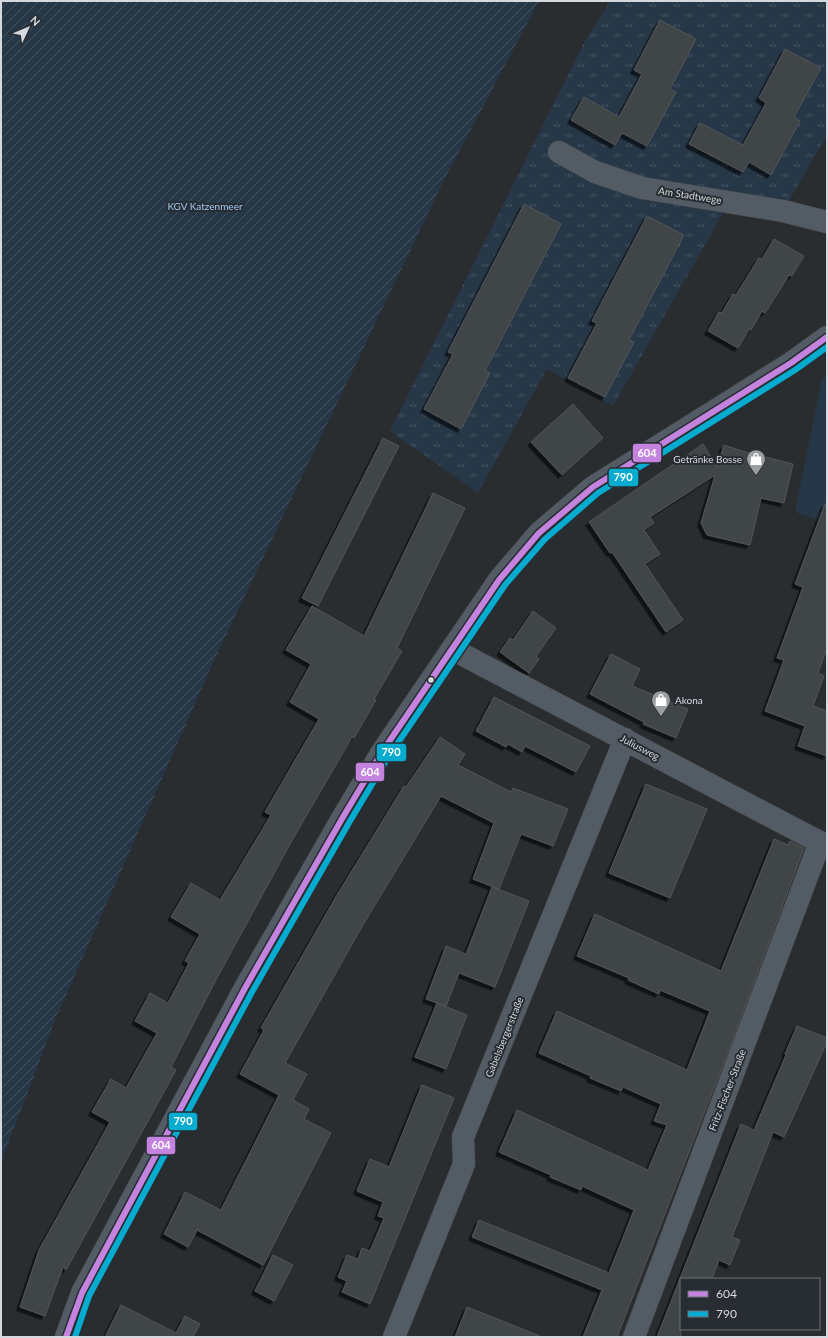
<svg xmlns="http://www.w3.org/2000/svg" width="828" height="1338" viewBox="0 0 828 1338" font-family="Lato,sans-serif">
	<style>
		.grass { fill: url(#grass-tufts) }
		.park { fill: #263748 }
		.garden { fill: url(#garden-furrows) }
		.building { fill: #414446; stroke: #535558; filter: url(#shadow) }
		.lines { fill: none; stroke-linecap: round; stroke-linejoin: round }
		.minor-casing { stroke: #46494a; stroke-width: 23 }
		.minor { stroke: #535b64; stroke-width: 22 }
		.bus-1-casing { stroke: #272d32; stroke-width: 9 }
		.bus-2-casing { stroke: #272d32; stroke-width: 9 }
		.bus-1 { stroke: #c483df; stroke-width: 6 }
		.bus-2 { stroke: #06acd0; stroke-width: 6 }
		.bus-dot { fill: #d6dade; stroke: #272d32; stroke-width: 1.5 }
		.labels { text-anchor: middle; stroke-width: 4; stroke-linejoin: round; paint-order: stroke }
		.street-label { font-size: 10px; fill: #d6dade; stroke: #272d32 }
		.park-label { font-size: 10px; fill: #a2caf4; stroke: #272d32 }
		.poi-label { font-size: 10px; fill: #d6dade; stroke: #272d32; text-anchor: end }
		.line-badge { stroke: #272d32; stroke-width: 1.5 }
		.badge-label { font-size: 11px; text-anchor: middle; font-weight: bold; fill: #fff }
	</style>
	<defs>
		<pattern id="grass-tufts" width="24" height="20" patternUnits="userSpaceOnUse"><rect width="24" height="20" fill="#263748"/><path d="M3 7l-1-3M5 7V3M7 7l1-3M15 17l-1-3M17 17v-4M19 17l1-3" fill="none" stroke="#455362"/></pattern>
		<pattern id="garden-furrows" width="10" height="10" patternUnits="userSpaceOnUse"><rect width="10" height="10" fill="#263748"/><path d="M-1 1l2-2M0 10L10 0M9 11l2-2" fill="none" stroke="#455362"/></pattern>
		<filter id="shadow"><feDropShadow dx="-3.5" dy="3.5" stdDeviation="0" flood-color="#0009"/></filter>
	</defs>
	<rect width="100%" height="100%" fill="#2a2d2f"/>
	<path class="grass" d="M610 1H827V135L783 211 730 201 613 406 547 369 478 493 390 431 584 43Z"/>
	<path class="park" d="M827 376V523L795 512 822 379Z"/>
	<path class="garden" d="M1 1H539L443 182 216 656 56 1018 1 1162Z"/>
	<g class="building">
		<path d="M660 20 696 39 670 89 676 92 647 146 622 133 615 145 571 120 584 97 619 117 642 74 634 70Z"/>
		<path d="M785 49 821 68 794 117 800 121 771 175 749 162 743 172 689 144 700 123 743 145 766 103 759 98Z"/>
		<path d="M524 204 561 224 485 371 490 373 461 429 424 409 453 354 448 352Z"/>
		<path d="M647 216 684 235 629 340 634 342 605 397 568 378 597 323 592 321Z"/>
		<path d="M774 239 804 256 792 276 789 275 765 313 762 311 751 330 749 329 738 348 708 331 719 312 722 313 733 294 736 295 759 258 762 259Z"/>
		<path d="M573 404 603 438 562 475 531 442Z"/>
		<path d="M383 438 399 446 318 606 302 598Z"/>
		<path d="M703 444 717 467 724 445 742 451 793 464 784 503 761 498 750 545 707 535 701 523 715 475 650 517 654 523 644 530 660 554 645 564 683 620 666 632 612 552 610 553 589 522Z"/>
		<path d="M433 493 465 508 397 648 402 651 374 699 376 700 354 738 352 737 290 844 217 978 171 1067 176 1070 66 1270 63 1267 45 1316 20 1307 39 1250 110 1122 92 1112 111 1079 126 1088 157 1033 135 1021 150 993 168 1003 189 963 185 961 200 934 171 917 191 883 220 900 271 815 265 812 319 719 290 702 311 664 286 650 312 606 364 636Z"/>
		<path d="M825 504H827V648L818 673 824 676 813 706 827 711V756L798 746 805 726 765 711 784 660 777 658 803 587 795 584Z"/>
		<path d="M533 611 556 628 536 656 539 659 529 673 500 652 510 638 513 640Z"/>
		<path d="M611 654 640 669 632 686 688 709 676 738 643 724 644 722 590 694Z"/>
		<path d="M494 697 590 746 576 772 525 746 522 752 508 744 506 747 476 731Z"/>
		<path d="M440 737 465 754 458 765 511 792 513 788 568 809 553 846 521 834 499 889 473 879 494 823 441 796 364 923 285 1063 307 1074 293 1100 309 1109 304 1119 331 1133 263 1265 197 1230 188 1247 164 1234 185 1192 221 1210 279 1095 240 1074 264 1030 261 1028 337 895 404 786 406 787Z"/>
		<path d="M646 784 707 809 670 898 609 873Z"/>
		<path d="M774 839 788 845 790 841 804 848 730 1047 617 1337H583L602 1290 472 1237 479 1220 609 1273 634 1210 582 1186 581 1190 550 1177 551 1175 499 1152 517 1110 648 1170 667 1125 654 1121 661 1104 623 1087 621 1091 590 1078 591 1076 539 1053 557 1011 687 1070 710 1011 660 990 659 994 628 980 629 978 577 956 595 914 721 971Z"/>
		<path d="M492 887 529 901 495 987 459 973 446 1006 426 999 446 946 466 954Z"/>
		<path d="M437 1003 467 1015 446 1069 415 1057Z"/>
		<path d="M797 1026 827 1038V1042L784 1137 773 1132 732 1237 740 1240 730 1265 719 1260 712 1279H681V1337H657L741 1124 754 1130 786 1055 785 1054Z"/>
		<path d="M422 1085 454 1098 370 1304 342 1292 347 1281 338 1277 347 1255 358 1259 362 1248 370 1251 384 1218 378 1216 383 1202 357 1191 370 1159 389 1167Z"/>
		<path d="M273 1255 293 1265 274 1301 255 1291Z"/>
		<path d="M121 1305 176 1333 185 1316 200 1324 193 1337H105Z"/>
		<path d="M467 1307 540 1336V1337H455Z"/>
	</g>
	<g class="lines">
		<defs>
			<g id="minor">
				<path d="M559 152 595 172 642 188 783 211 827 222"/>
				<path d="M452 649 827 846"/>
				<path d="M66 1337 82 1293 245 988 343 817 382 752 499 580 539 533 593 487 791 363 827 337"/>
				<path d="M394 1337 464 1164 463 1137 625 739"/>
				<path d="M634 1337 820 842"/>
			</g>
		</defs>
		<use href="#minor" class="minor-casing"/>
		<use href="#minor" class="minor"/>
		<defs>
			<path id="bus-1" d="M66 1337 82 1293 245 988 343 817 382 752 499 580 539 533 593 487 791 363 827 337"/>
			<path id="bus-2" d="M75 1337 89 1296 252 992 350 821 389 756 505 585 545 539 598 493 795 370 827 347"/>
		</defs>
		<use href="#bus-1" class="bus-1-casing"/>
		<use href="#bus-2" class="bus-2-casing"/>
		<use href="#bus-1" class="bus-1"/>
		<use href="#bus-2" class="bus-2"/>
	</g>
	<defs>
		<symbol id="shop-pin" viewBox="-11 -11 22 30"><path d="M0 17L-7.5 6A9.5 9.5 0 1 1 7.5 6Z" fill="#9a9da1" stroke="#272d32"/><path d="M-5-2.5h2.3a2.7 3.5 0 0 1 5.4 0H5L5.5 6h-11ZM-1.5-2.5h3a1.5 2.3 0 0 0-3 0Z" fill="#fff"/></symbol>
	</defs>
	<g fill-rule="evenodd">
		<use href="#shop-pin" x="745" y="448" width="22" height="30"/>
		<use href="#shop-pin" x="650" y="689" width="22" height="30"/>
	</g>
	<circle class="bus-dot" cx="431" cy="680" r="3.5"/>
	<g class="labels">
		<g class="street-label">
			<text transform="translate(690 195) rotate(9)" y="4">Am Stadtwege</text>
			<text transform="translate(640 747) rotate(28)" y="4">Juliusweg</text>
			<text transform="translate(504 1037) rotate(-68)" y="4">Gabelsbergerstraße</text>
			<text transform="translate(727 1090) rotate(-69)" y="4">Fritz-Fischer-Straße</text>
		</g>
		<g class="park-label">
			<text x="205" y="210">KGV Katzenmeer</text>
		</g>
		<g class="poi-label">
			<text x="742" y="463">Getränke Bosse</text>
			<text x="675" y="704" text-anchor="start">Akona</text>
		</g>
	</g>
	<g class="line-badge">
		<rect x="632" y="443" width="30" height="20" rx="4" fill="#c483df"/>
		<rect x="608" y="468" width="31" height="19" rx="4" fill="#06acd0"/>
		<rect x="376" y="743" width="31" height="19" rx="4" fill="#06acd0"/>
		<rect x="355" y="762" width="30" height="20" rx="4" fill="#c483df"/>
		<rect x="168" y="1112" width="30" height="19" rx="4" fill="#06acd0"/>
		<rect x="146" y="1136" width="30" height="19" rx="4" fill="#c483df"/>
	</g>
	<g class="badge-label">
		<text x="647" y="457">604</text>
		<text x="623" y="481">790</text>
		<text x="391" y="756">790</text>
		<text x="370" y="776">604</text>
		<text x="183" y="1125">790</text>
		<text x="161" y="1149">604</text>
	</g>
	<rect width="828" height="1338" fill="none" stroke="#d6dade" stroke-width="4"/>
	<rect x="680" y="1278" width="140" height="52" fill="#272d32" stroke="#6d7277"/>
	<rect x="688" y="1291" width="20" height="6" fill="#c483df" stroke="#6d7277"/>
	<text x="716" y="1298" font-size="12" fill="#d6dade">604</text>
	<rect x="688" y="1311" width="20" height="6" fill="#06acd0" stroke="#6d7277"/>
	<text x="716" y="1318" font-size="12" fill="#d6dade">790</text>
	<g transform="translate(28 28) rotate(46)" stroke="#272d32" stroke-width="3" paint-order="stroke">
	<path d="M0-3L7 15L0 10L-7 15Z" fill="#d6dade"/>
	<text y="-6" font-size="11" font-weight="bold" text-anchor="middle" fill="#d6dade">N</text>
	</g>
</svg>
